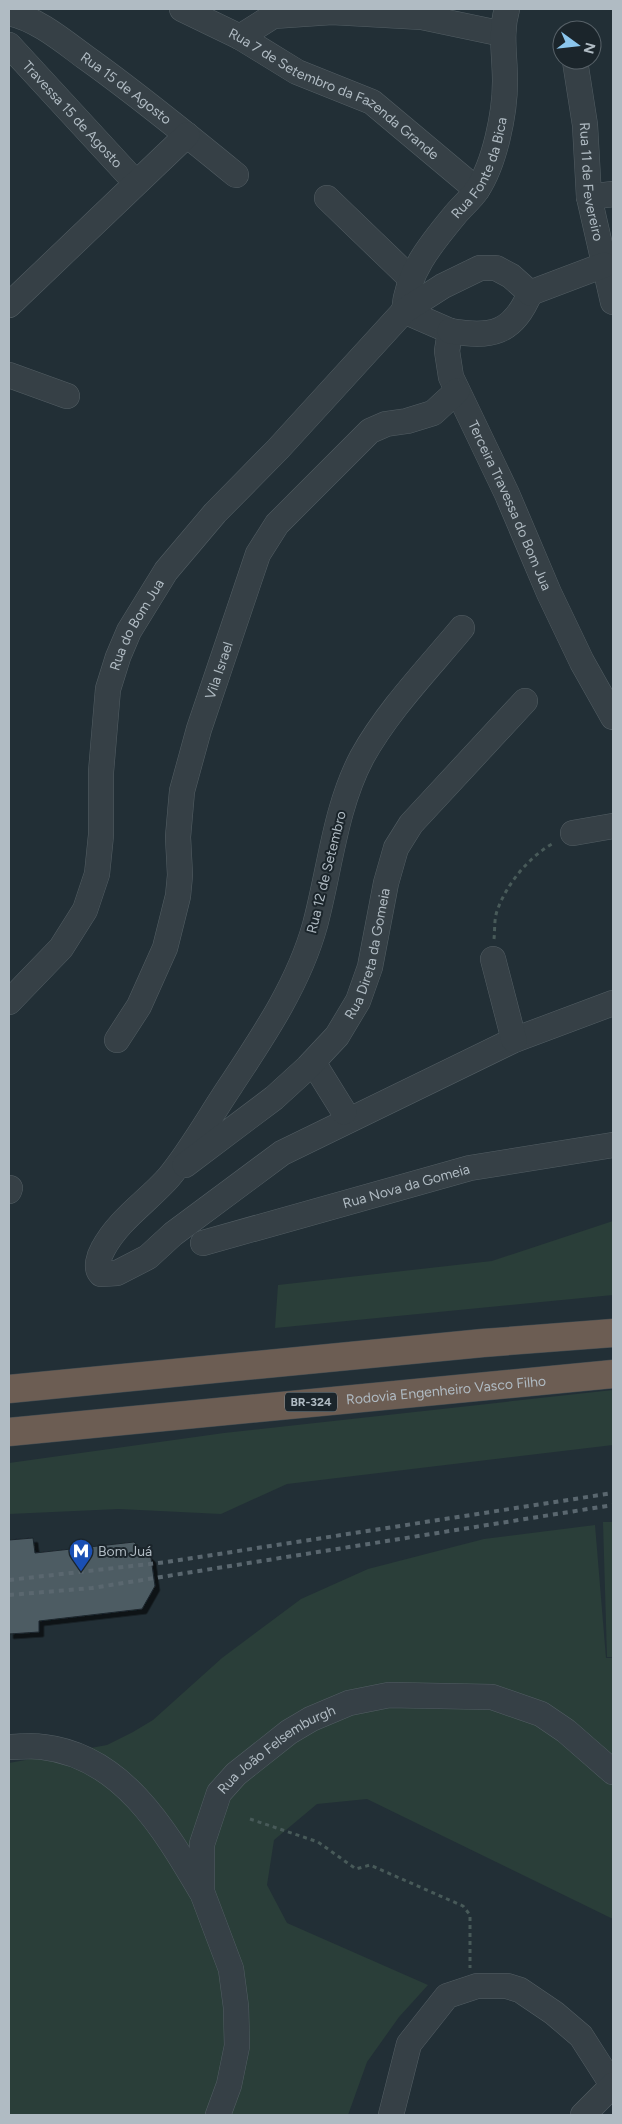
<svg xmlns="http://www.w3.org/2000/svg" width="622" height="2124" viewBox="0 0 622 2124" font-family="Figtree,sans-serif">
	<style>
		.green { fill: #2a3e39 }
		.building { fill: #4e5c64; stroke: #1d272d; filter: url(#shadow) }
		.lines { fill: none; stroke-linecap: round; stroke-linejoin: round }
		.minor-casing { stroke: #535e64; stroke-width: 26 }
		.highway-casing { stroke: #404b51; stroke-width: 29 }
		.path { stroke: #485a59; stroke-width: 3; stroke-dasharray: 4 4; stroke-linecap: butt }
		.minor { stroke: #364046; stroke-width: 25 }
		.highway { stroke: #6c5d53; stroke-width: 28 }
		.rail { stroke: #5a676f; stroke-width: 4; stroke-dasharray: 5 5; stroke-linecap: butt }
		.labels { text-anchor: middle; stroke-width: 4; stroke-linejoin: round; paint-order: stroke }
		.shield { fill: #1b252b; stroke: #838e95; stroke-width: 1 }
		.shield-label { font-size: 12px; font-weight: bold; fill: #b0bbc3 }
		.street-label { font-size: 14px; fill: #b0bbc3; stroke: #1b252b }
		.poi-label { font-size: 14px; fill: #b0bbc3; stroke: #1b252b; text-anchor: start }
	</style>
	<defs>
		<filter id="shadow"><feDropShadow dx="4.5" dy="4.5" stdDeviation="0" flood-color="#0009"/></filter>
	</defs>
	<rect width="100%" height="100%" fill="#222f36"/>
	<g class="green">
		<path d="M613 1221V1295L275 1328 278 1285 492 1261Z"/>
		<path d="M613 1390V1445L287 1484 221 1514 119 1509 9 1514V1463L224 1433Z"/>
		<path d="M603 1522H613V1657H607Z"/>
		<path d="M595 1525 606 1658H613V1919L367 1799 317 1804 274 1840 267 1885 287 1923 428 1985 399 2017 367 2062 348 2115H9V1763L107 1745 133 1732 153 1720 222 1658 301 1599 368 1569 484 1539Z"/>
	</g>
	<path class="building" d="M33 1538 35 1553 134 1542 151 1558 155 1586 142 1609 39 1621V1632L9 1634V1540Z"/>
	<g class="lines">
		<defs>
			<g id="minor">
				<path id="s1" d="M182 9 240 37 297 72 372 102 477 190"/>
				<path id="s2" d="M9 13C37 19 62 40 85 57 137 94 186 134 236 175"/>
				<path d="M240 37 273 16 332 12 422 17 503 34"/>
				<path id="s3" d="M9 45 136 183"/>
				<path id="s4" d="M575 61 585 125 589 197 613 302"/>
				<path d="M589 197 613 194"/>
				<path d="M327 198 410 278"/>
				<path d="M9 305 187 135"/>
				<path id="s5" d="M404 311 450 331 447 351 451 377 507 494 549 593 582 662 613 717"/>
				<path id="s6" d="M404 311C407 273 430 245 454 216 461 207 470 200 477 190 495 163 505 113 505 81 505 56 500 33 507 9"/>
				<path d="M450 331C491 338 513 334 530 293"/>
				<path d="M9 375 67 396"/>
				<path d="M462 628C428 669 388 710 362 757 335 808 330 869 315 925 299 983 264 1035 231 1085 212 1113 190 1152 169 1177 148 1201 118 1220 103 1249 99 1256 95 1268 101 1274L117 1273 148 1257 173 1234 282 1153 514 1040 613 1003"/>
				<path d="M573 833 613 826"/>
				<path d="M493 959 514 1040"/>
				<path id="s7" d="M9 1002 61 948 85 910 97 874 101 835V772L108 689 118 657 129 631 166 571 215 513 278 449 404 311 443 286 480 268H496L511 276 530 293 604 265"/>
				<path id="s8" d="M117 1040 139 1006 165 948 178 896 180 875 178 837 182 791 199 729 258 554 277 524 370 431 386 424 407 421 433 413 457 391"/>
				<path d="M313 1062 344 1112"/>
				<path id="s9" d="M185 1165 274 1098 308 1067 337 1036 358 1001 370 967 386 883 396 848 411 824 525 701"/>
				<path d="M9 1191 10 1188"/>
				<path id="s10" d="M203 1243 470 1168 613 1145"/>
				<path d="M9 1747C20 1747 32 1745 43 1747 122 1756 165 1830 201 1891"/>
				<path id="s11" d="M218 2115 229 2085 237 2046 236 2007 231 1969 202 1892V1844L219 1793 236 1774 289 1732 311 1719 349 1703 389 1695 492 1697 541 1714 566 1731 613 1772"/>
				<path d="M391 2115 409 2044 447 1996 477 1986H507L520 1990 554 2013 581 2036 613 2086"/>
				<path d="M583 2115 613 2085"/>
			</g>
			<g id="highway">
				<path d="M9 1389 483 1343 613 1333"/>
				<path id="s12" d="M9 1432 613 1374"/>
			</g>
		</defs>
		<use href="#minor" class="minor-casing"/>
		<use href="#highway" class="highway-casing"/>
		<g class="path">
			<path d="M494 939C495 930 494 920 497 911 506 885 529 856 554 843"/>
			<path d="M250 1819 318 1842 356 1869 370 1865 463 1906 470 1915V1968"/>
		</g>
		<use href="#minor" class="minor"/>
		<use href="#highway" class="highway"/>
		<g class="rail">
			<path d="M9 1580 167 1562 613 1493"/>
			<path d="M9 1595 92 1588 613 1505"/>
		</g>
	</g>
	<defs>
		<symbol id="metro-pin" viewBox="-11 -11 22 30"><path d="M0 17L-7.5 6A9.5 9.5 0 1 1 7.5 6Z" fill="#1a4fb4" stroke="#1b252b"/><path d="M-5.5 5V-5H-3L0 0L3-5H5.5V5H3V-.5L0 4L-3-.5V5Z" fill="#fff"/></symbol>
	</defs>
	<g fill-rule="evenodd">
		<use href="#metro-pin" x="67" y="1537" width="28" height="38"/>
	</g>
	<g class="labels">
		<rect class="shield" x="285" y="1392.5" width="52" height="19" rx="4"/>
		<g class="shield-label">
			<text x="311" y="1406">BR-324</text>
		</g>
		<g class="street-label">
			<text dy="5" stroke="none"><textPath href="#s2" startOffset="140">Rua 15 de Agosto</textPath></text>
			<text dy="5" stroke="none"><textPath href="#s1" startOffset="175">Rua 7 de Setembro da Fazenda Grande</textPath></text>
			<text dy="5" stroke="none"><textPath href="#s3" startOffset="94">Travessa 15 de Agosto</textPath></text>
			<text dy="5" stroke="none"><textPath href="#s6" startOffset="165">Rua Fonte da Bica</textPath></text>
			<text dy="5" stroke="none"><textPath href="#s4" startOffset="122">Rua 11 de Fevereiro</textPath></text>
			<text dy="5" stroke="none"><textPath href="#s5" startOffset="238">Terceira Travessa do Bom Jua</textPath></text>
			<text dy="5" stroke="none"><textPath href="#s7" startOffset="414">Rua do Bom Jua</textPath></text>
			<text dy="5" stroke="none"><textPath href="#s8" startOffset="389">Vila Israel</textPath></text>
			<text transform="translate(326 872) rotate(-76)" y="5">Rua 12 de Setembro</text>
			<text dy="5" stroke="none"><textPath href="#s9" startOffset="289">Rua Direta da Gomeia</textPath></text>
			<text dy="5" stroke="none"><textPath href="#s10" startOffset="211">Rua Nova da Gomeia</textPath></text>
			<text dy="5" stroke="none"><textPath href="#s12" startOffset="439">Rodovia Engenheiro Vasco Filho</textPath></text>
			<text dy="5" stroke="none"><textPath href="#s11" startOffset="406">Rua João Felsemburgh</textPath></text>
		</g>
		<g class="poi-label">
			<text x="98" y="1556">Bom Juá</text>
		</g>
	</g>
	<rect width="622" height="2124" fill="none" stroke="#b0bbc3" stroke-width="20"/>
	<g transform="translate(577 45) rotate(105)"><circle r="24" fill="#1b252b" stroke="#576168"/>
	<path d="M0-4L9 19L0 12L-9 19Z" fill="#8bc6ed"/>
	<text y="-8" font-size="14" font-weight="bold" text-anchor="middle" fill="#b0bbc3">N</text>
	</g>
</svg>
